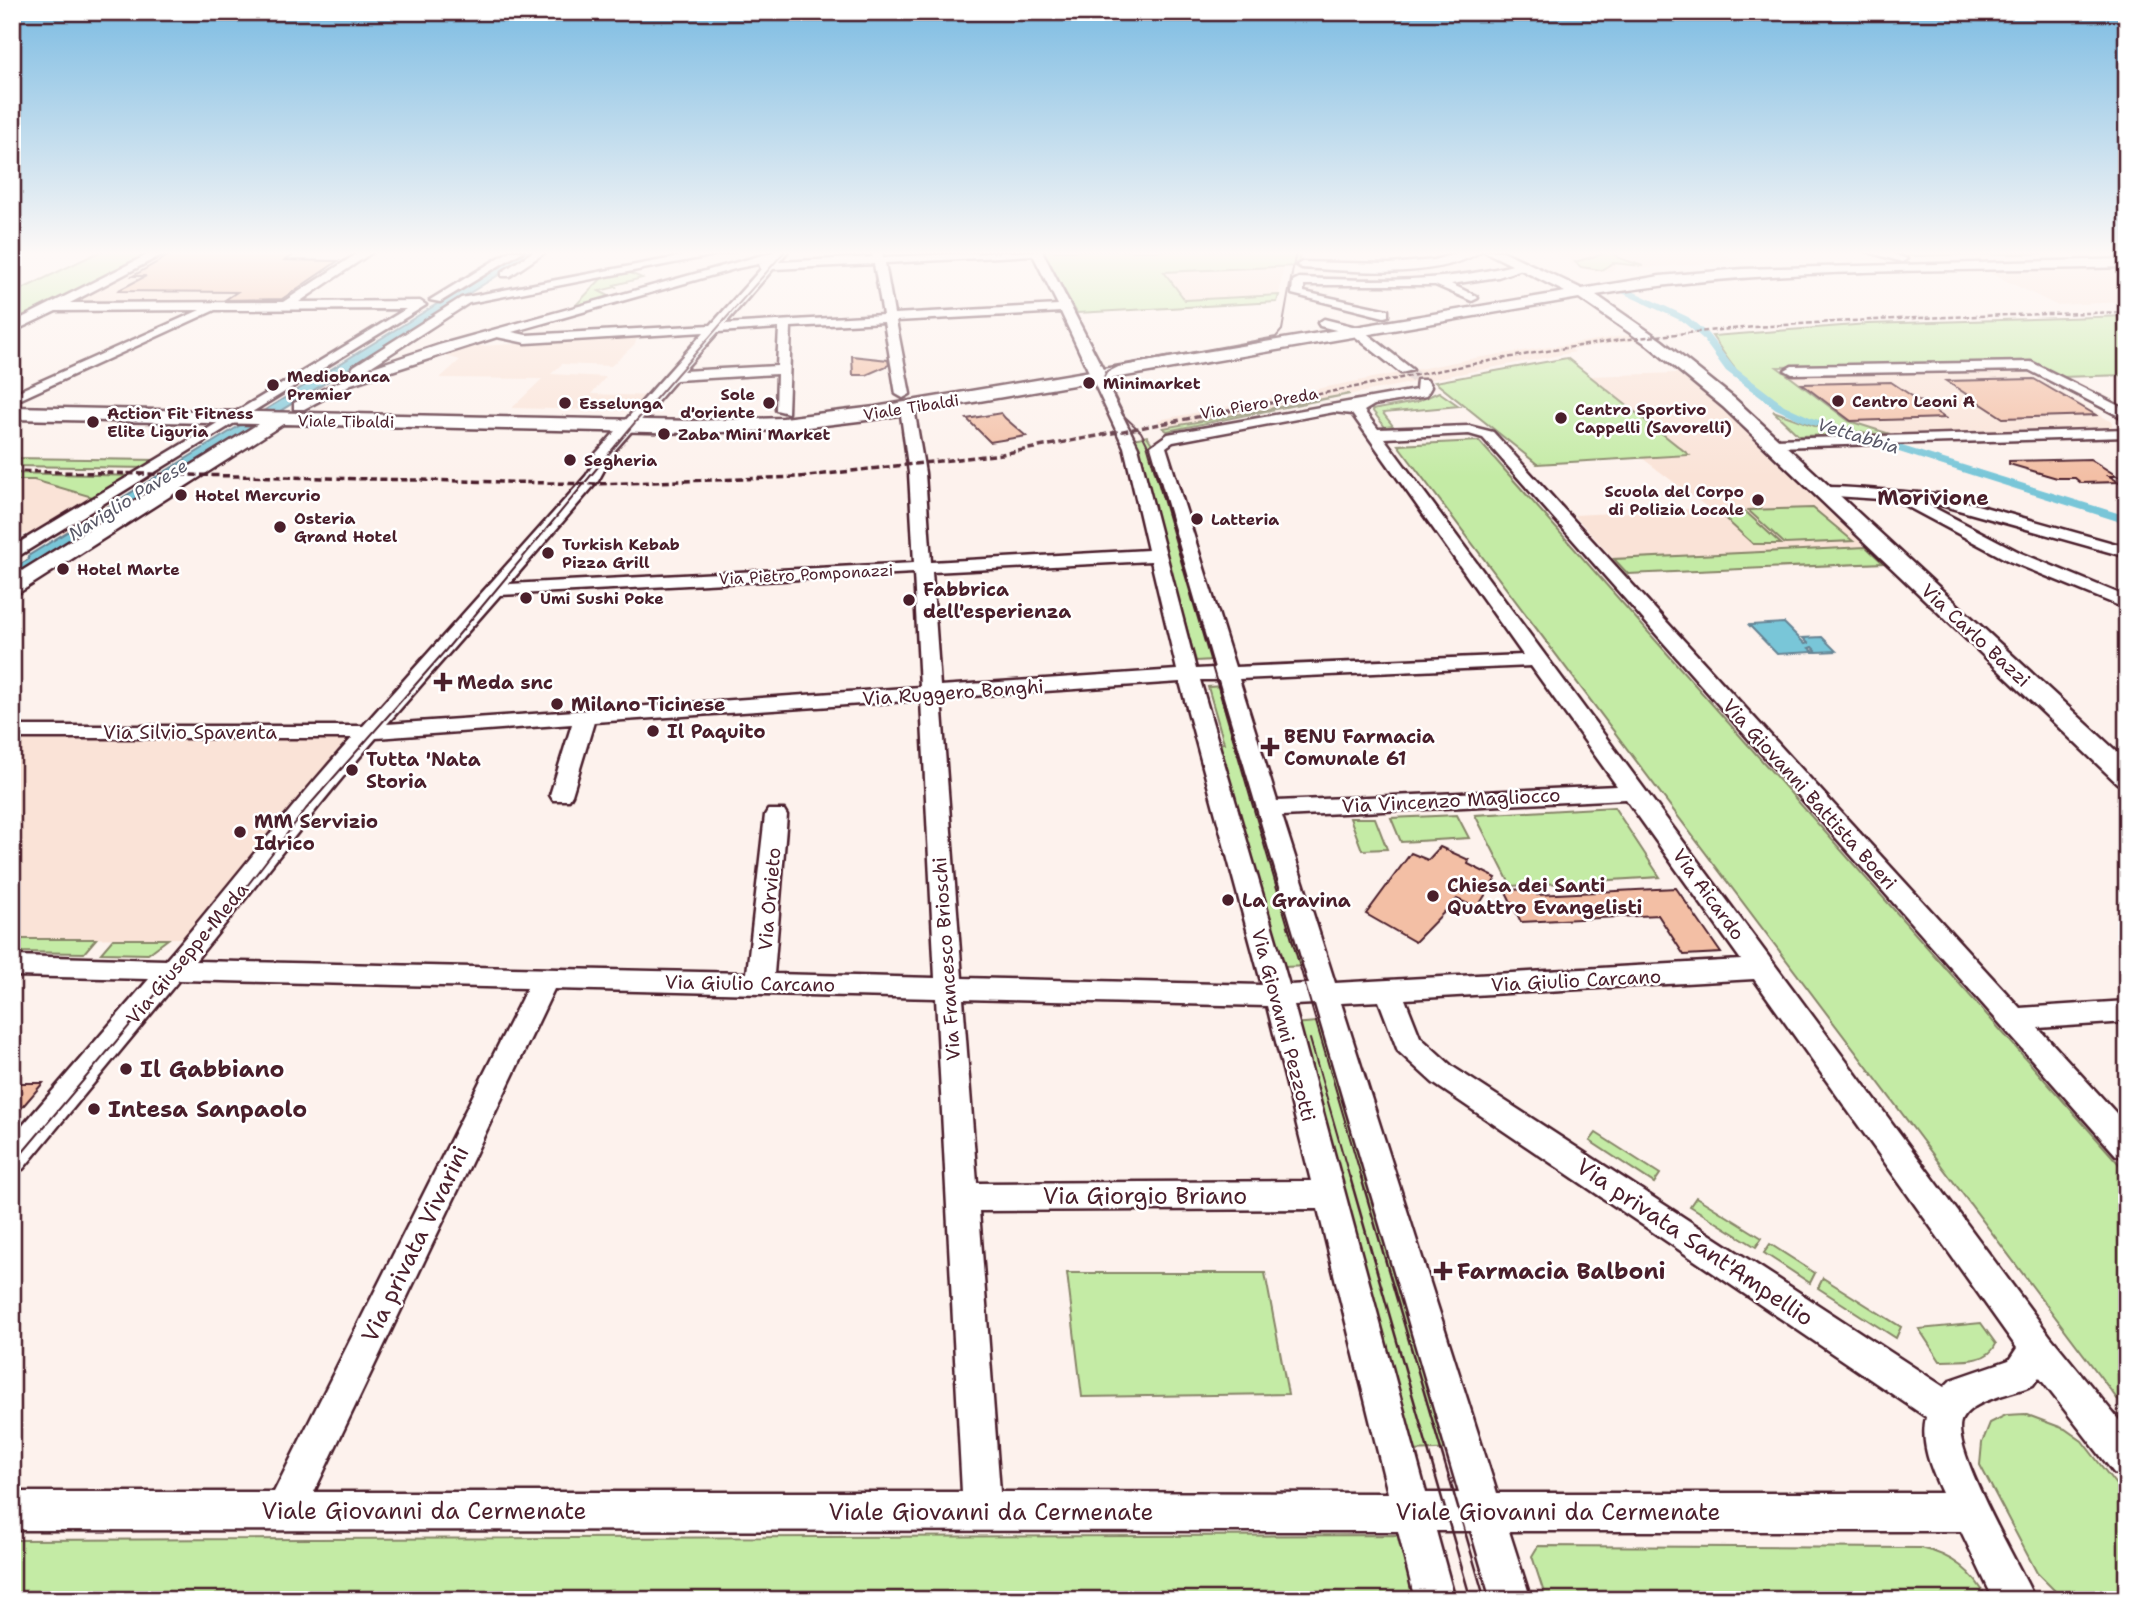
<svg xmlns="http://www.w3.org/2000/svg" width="2139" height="1612" viewBox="0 0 2139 1612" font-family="'Shantell Sans',sans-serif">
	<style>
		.built { fill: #fae3d7 }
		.green { fill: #c4eba5; stroke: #878568; stroke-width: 2 }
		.water { fill: #79c6d8; stroke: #668393; stroke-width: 2 }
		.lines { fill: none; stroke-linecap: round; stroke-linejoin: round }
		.canal { fill: #79c6d8; fill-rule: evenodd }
		.building { fill: #f3bfa5; stroke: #4a1f2b; stroke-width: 2 }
		.minor-tunnel { stroke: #d9c8c6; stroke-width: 12; stroke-dasharray: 12 6; stroke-linecap: butt }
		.minor-casing { stroke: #4a1f2b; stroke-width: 5 }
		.major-casing { stroke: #4a1f2b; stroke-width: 5 }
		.minor { fill: #fff; fill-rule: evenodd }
		.major { fill: #fff; fill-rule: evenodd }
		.tram-far1 { stroke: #4a1f2b; stroke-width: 2 }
		.tram { stroke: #4a1f2b; stroke-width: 2.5 }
		.rail-far1 { stroke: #4a1f2b; stroke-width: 2.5; stroke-dasharray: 5 2.5; stroke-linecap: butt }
		.rail { stroke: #4a1f2b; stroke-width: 3.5; stroke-dasharray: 7 3.5; stroke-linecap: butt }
		.poi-dot { fill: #4a1f2b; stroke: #fff; stroke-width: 2.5 }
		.labels { text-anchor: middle; stroke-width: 5; stroke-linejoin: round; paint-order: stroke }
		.far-poi-label { font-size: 16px; font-weight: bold; fill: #4a1f2b; stroke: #fff; text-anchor: start }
		.far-street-label { font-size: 16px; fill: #4a1f2b; stroke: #fff }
		.far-water-label { font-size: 18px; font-style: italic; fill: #5a5968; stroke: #fff }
		.poi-label { font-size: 19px; font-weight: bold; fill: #4a1f2b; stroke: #fff; text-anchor: start }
		.street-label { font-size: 19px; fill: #4a1f2b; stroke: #fff }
		.far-district-label { font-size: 21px; font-weight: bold; fill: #4a1f2b; stroke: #fff }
		.near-poi-label { font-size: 23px; font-weight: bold; fill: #4a1f2b; stroke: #fff; text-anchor: start }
		.near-street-label { font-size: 23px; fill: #4a1f2b; stroke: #fff }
	</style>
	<rect width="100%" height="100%" fill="#fdf2ed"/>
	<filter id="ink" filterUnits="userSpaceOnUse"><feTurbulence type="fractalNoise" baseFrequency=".0143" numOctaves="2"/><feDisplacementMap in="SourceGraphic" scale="14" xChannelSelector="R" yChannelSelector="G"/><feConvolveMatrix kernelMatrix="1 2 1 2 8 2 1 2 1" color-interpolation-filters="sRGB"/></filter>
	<g filter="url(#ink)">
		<g class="built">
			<path d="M171 251H313L299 261 307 269 334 268 282 302 71 303Z"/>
			<path d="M1544 251H1717L1739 261 1643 268 1618 265 1611 271 1595 272 1571 264 1570 258Z"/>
			<path d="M1284 265 1279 295 1185 300 1163 272Z"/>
			<path d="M2127 266V302L2056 305 1984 270Z"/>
			<path d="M1630 335 1638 340 1571 349 1575 352 1257 412 1163 428 1158 420 1475 358Z"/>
			<path d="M637 337 635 344 611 366 562 364 551 374 606 377 591 394 652 396 638 411 512 408 542 379 440 378 460 360 439 354 463 347Z"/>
			<path d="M2026 372 2112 422V429L1890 434 1849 421 1789 376Z"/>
			<path d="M1677 373 1712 400 1866 547 1614 559 1574 515 1708 508 1642 458 1688 454 1589 376Z"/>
			<path d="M12 480H34L114 502 62 535 12 534Z"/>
			<path d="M365 733 191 938 12 939V734Z"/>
		</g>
		<g class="green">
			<path d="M101 251H153L12 323V294Z"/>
			<path d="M1042 251H1300L1298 266 1164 272 1185 300 1279 295 1277 302 1077 313Z"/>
			<path d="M1612 251 1619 258 1643 266 1613 263 1601 270 1581 267 1575 262Z"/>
			<path d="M1883 251 2127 252 1904 256Z"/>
			<path d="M628 272 642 278 614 285 616 287 599 291 611 297 573 308 603 277Z"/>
			<path d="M2127 316V375L2060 377 2045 368 2017 363 1777 367 1849 421 1890 434C1836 436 1775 411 1737 371 1728 361 1720 347 1712 336L1868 324Z"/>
			<path d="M1567 358 1689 455 1537 464 1435 382Z"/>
			<path d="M1439 392 1459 406 1383 413 1393 426 1385 427 1372 410 1416 402Z"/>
			<path d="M1350 394 1167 431 1163 428Z"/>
			<path d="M1773 411 1840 435 1799 436Z"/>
			<path d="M1147 436 1152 444 1204 614 1199 615 1213 660 1196 661 1133 439Z"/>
			<path d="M1479 441 2127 1173V1412L1398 445Z"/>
			<path d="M12 458 158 460 149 468 12 466Z"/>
			<path d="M12 473 137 476 99 499 34 480H12Z"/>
			<path d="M1813 508 1853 541 1785 544 1748 510Z"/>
			<path d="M1746 512 1781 544H1753L1719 513Z"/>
			<path d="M1866 547 1883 563 1628 574 1614 559Z"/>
			<path d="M1223 686 1313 966 1281 967 1217 744 1224 743 1208 687Z"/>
			<path d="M1614 807 1660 877 1511 886 1475 815Z"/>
			<path d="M1457 815 1469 838 1401 842 1391 818Z"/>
			<path d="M1350 818H1375L1387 849 1362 850Z"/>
			<path d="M12 939H96L84 953 12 952Z"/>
			<path d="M113 939H168L148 954 101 953Z"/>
			<path d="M1327 1021 1458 1449 1411 1451 1294 1024Z"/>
			<path d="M1596 1133 1660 1174 1654 1183 1590 1141Z"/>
			<path d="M1696 1197 1762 1238 1756 1247 1690 1206Z"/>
			<path d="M1770 1244 1815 1273 1810 1283 1764 1253Z"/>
			<path d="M1067 1273H1265L1288 1394 1082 1397Z"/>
			<path d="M1823 1278 1901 1327 1896 1338 1818 1288Z"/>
			<path d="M1981 1323 1996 1344C1988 1364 1958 1360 1940 1361L1919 1329Z"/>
			<path d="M2025 1414 2065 1429 2082 1441 2127 1499V1600H2064L2037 1573 1980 1465 1982 1443 1990 1423 2006 1415Z"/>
			<path d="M1407 1535 1422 1600H12V1540Z"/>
			<path d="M1538 1546 1921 1548C1952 1555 1973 1571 1988 1600L1546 1599 1532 1556Z"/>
		</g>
		<g class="water">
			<path d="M523 251H537L12 578V569L29 559 28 556Z"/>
			<path d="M1784 623 1805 644 1808 643 1803 638 1822 637 1836 651 1817 652 1812 647 1809 648 1814 652 1777 654 1749 625Z"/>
		</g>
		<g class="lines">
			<path class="canal" d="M1620 288H1626L1688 317 1708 334 1734 367 1784 405 1812 418 2127 516V524L1804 422 1776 409 1726 371 1702 338 1682 321 1620 292Z"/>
		</g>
		<g class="building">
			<path d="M177 251H300L285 260 338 261 282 299 225 300 237 292 117 291 146 276H133Z"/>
			<path d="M852 356 888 360 889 365 866 375H853Z"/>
			<path d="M2034 379 2096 415 2003 418 1946 381Z"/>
			<path d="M1891 382 1945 418 1851 421 1802 384Z"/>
			<path d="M1001 413 1005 418 1026 436 990 442 967 419Z"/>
			<path d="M2090 459 2117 476H2109L2119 482 2081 483 2075 478H2057L2009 464V461Z"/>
			<path d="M1440 847 1469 860 1468 864 1496 878 1477 908 1457 899 1415 942 1366 914 1411 853 1428 860Z"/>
			<path d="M1676 888 1721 953 1684 955 1658 915 1521 922 1505 890 1534 889 1537 895Z"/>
			<path d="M12 1083H43L12 1119Z"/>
		</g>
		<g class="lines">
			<path class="minor-tunnel" d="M1406 370 1422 383"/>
			<defs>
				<g id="minor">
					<path d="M155 251H169L70 303 283 302 361 251H374L299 302 420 301 426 305 12 560V547L406 309 215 310 12 403V394L200 310 56 311 12 332V323Z"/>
					<path d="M510 251H523L440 302 430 300Z"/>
					<path d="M534 251H547L510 276H502V272Z"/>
					<path d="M710 251H735L469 303 367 369 439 345 777 251H788L779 262 873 257 872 251H882L883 257 1042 251 1106 375 1105 380 1138 447 1196 669 1215 668 1151 446 1168 434 1416 390 1417 380H1427L1431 387 1426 396 1374 405 1364 411 1378 429 1469 426 1493 432 2020 1008 2127 1001V1022L2038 1028 2127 1125V1159L2116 1155 1483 438 1469 434 1384 438 2050 1336 2127 1430V1478L2114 1473 2039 1377 2033 1385C2014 1394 1973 1399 1962 1419 1947 1444 2022 1569 2035 1600H1994L1961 1531H1509L1531 1600H1491L1471 1531H1436L1455 1600H1415L1398 1531 12 1530V1492H274L527 988 179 980 23 1169 12 1173V1138L149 979 12 976V956L166 960C229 887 287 810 352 738H12V726H363L586 476 593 465 589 461 592 458 704 332 526 343 497 337 351 384 304 409H294V403L358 373 352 369 354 366 461 298ZM1033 255 1058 305 894 314 885 263ZM768 262 759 264 761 269 711 325 526 335 512 332 738 268ZM874 264 883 315 725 324 773 269ZM1061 312 1124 447 1148 550 931 562 925 473 914 408 907 404 900 408 909 473 914 563 509 584 598 481 615 450 676 380 777 374 776 410 788 413 791 327 884 322 896 394 903 398 910 394 896 321ZM779 328 777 366 683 371 718 332ZM1334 412 1352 414 1523 655 1235 667 1166 447 1173 442ZM1151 561 1177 670 940 686 932 572ZM914 573 920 687 387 724 500 595ZM1531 666 1617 786 1277 801 1239 679ZM1200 680H1219L1309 984 1289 985ZM1180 682 1262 985 962 978 941 698ZM921 700 935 978 774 974 787 815 784 810H768L765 815 747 973 195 961C256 887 313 810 376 738L572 724 550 795 553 800H569L572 795 594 722ZM1626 799 1741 960 1335 983 1282 816ZM1754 979 2017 1348 2009 1360 1951 1380 1944 1387 1453 1067 1420 1037 1405 999ZM554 989 936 998 962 1492H314ZM963 999 1267 1006 1311 1181 977 1183ZM1379 1001 1398 1051 1433 1083 1926 1417C1920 1443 1931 1469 1942 1493H1497L1341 1003ZM1315 1004 1459 1493H1426L1294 1005ZM1318 1209 1388 1493 1000 1492 979 1211Z"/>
					<path d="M1465 251H1481C1437 280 1353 271 1302 268L1297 265 1302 262 1390 264 1434 260Z"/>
					<path d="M1866 251H1885L1907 259 1902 262Z"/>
					<path d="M1521 263 1525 264V268L1498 277 1451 284 1476 296 1478 298 1472 301 1435 285H1304V292L1388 310V316L1384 317 1292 294 1293 281 1299 278C1376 281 1447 283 1521 263Z"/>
					<path d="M1324 319 1360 328 1413 370 1401 373 1352 334 1320 326 1318 323Z"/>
					<path d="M2031 362 2127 410V420L2029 370 1792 374 1785 370 1792 366Z"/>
					<path d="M2127 429V437L1774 447 1767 443 1774 439Z"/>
					<path d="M1826 487C1864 487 1900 493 1938 494L2127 547V557L1937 504 1925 503 2021 553 2127 597V609L2009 561 1895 500 1820 495 1818 492Z"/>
				</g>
				<path id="major" d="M1484 251H1503L1582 289 1660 276 1743 269 2127 259V267C1951 272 1770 266 1596 295L1661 340 1735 399 2127 761V786L2117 783 1723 407 1649 346 1579 298 875 419 783 430 694 433 283 424 20 592 12 594V577L258 424 12 419V407L694 421 783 418 875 407 1565 292Z"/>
			</defs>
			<use href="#minor" class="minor-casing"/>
			<use href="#major" class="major-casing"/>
			<use href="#minor" class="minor"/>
			<use href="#major" class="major"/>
			<g class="tram-far1">
				<path d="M1296 251 1282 330 1276 337 1118 366 1106 372 1104 377 1123 415 1141 432 1147 444 1362 1179"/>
				<path d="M1310 1039 1350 1179"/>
				<path d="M12 1165 247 886 306 809 445 651 637 420 785 251"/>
			</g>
			<g class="tram">
				<path d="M1350 1177 1471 1600"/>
				<path d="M1361 1177 1485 1600"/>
			</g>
			<path class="rail-far1" d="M1288 400C1410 377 1533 349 1657 336 1814 319 1970 316 2127 312"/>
			<path class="rail" d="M12 471 596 484 799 477 1002 454 1297 398"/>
		</g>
	</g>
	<linearGradient id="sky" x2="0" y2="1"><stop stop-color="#7bbbe2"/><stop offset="0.53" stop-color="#fef9f7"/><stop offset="1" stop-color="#fef9f7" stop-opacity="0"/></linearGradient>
	<rect width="2139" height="477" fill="url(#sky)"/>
	<g class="poi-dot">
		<circle cx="1089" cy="383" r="7"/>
		<circle cx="273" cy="385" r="7"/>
		<circle cx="1838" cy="401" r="7"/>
		<circle cx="565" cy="403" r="7"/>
		<circle cx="769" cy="403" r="7"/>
		<circle cx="1561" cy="418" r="7"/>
		<circle cx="93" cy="422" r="7"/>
		<circle cx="664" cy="434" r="7"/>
		<circle cx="570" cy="460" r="7"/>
		<circle cx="181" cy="495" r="7"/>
		<circle cx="1758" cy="500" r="7"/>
		<circle cx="1197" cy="519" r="7"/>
		<circle cx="280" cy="527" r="7"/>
		<circle cx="548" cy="553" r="7"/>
		<circle cx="63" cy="569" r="7"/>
		<circle cx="526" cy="598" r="7"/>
		<circle cx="909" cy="600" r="7"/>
		<path d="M439.5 671.5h7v7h7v7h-7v7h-7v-7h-7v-7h7z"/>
		<circle cx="557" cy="704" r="7"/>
		<circle cx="653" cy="731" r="7"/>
		<path d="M1266.5 736.5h7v7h7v7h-7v7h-7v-7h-7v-7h7z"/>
		<circle cx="352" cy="770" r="7"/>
		<circle cx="240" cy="832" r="7"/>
		<circle cx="1433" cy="896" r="7"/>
		<circle cx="1228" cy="900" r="7"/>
		<circle cx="126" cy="1069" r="7"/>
		<circle cx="94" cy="1109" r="7"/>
		<path d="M1439.5 1260.5h7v7h7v7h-7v7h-7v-7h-7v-7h7z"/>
	</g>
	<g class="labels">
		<g class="far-poi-label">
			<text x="287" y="382">Mediobanca<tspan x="287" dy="18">Premier</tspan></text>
			<text x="1103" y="389">Minimarket</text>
			<text x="755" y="400" text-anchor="end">Sole<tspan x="755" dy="18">d'oriente</tspan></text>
			<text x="1852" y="407">Centro Leoni A</text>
			<text x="579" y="409">Esselunga</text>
			<text x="1575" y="415">Centro Sportivo<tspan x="1575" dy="18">Cappelli (Savorelli)</tspan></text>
			<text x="107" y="419">Action Fit Fitness<tspan x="107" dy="18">Elite Liguria</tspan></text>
			<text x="678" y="440">Zaba Mini Market</text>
			<text x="584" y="466">Segheria</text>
			<text x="1744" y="497" text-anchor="end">Scuola del Corpo<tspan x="1744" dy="18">di Polizia Locale</tspan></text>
			<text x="195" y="501">Hotel Mercurio</text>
			<text x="294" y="524">Osteria<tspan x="294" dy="18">Grand Hotel</tspan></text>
			<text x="1211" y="525">Latteria</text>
			<text x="562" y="550">Turkish Kebab<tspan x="562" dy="18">Pizza Grill</tspan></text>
			<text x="77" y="575">Hotel Marte</text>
			<text x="540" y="604">Umi Sushi Poke</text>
		</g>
		<g class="far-street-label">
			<text transform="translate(1259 403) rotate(-10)" y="6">Via Piero Preda</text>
			<text transform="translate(911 407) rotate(-9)" y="6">Viale Tibaldi</text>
			<text transform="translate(346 421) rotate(1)" y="6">Viale Tibaldi</text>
			<text transform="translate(806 574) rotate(-3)" y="6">Via Pietro Pomponazzi</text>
		</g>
		<g class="far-water-label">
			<text transform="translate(1858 436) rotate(17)" y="6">Vettabbia</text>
			<text transform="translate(128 500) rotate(-32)" y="6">Naviglio Pavese</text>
		</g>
		<g class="poi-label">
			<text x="923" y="596">Fabbrica<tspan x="923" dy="22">dell'esperienza</tspan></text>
			<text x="457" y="689">Meda snc</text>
			<text x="571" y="711">Milano Ticinese</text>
			<text x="667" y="738">Il Paquito</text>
			<text x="1284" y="743">BENU Farmacia<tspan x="1284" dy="22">Comunale 61</tspan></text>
			<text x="366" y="766">Tutta 'Nata<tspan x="366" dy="22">Storia</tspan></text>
			<text x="254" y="828">MM Servizio<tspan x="254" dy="22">Idrico</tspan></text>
			<text x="1447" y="892">Chiesa dei Santi<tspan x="1447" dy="22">Quattro Evangelisti</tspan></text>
			<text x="1242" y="907">La Gravina</text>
		</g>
		<g class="street-label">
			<text transform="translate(1976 635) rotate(43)" y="7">Via Carlo Bazzi</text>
			<text transform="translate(953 692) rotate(-4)" y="7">Via Ruggero Bonghi</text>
			<text x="190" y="739">Via Silvio Spaventa</text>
			<text transform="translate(1810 794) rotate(48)" y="7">Via Giovanni Battista Boeri</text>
			<text transform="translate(1451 800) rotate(-3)" y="7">Via Vincenzo Magliocco</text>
			<text transform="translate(1709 894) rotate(54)" y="7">Via Aicardo</text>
			<text transform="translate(769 899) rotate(-85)" y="7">Via Orvieto</text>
			<text transform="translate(187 953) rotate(-50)" y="7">Via Giuseppe Meda</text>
			<text transform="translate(946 959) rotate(-94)" y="7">Via Francesco Brioschi</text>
			<text transform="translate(1576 980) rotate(-3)" y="7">Via Giulio Carcano</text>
			<text transform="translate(750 983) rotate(1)" y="7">Via Giulio Carcano</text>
			<text transform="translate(1284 1025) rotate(75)" y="7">Via Giovanni Pezzotti</text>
		</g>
		<g class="far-district-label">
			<text x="1933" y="505">Morivione</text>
		</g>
		<g class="near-poi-label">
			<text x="140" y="1077">Il Gabbiano</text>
			<text x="108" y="1117">Intesa Sanpaolo</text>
			<text x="1457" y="1279">Farmacia Balboni</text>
		</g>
		<g class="near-street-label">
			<text x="1145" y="1204">Via Giorgio Briano</text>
			<text transform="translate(1695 1242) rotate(34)" y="8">Via privata Sant'Ampellio</text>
			<text transform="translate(415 1244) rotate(-64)" y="8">Via privata Vivarini</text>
			<text x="424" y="1519">Viale Giovanni da Cermenate</text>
			<text x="991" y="1520">Viale Giovanni da Cermenate</text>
			<text x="1558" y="1520">Viale Giovanni da Cermenate</text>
		</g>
	</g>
	<rect width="2139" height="1612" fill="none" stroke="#fff" stroke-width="42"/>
	<rect x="21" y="21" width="2097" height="1570" fill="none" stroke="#4a1f2b" stroke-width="2.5" filter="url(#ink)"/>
</svg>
